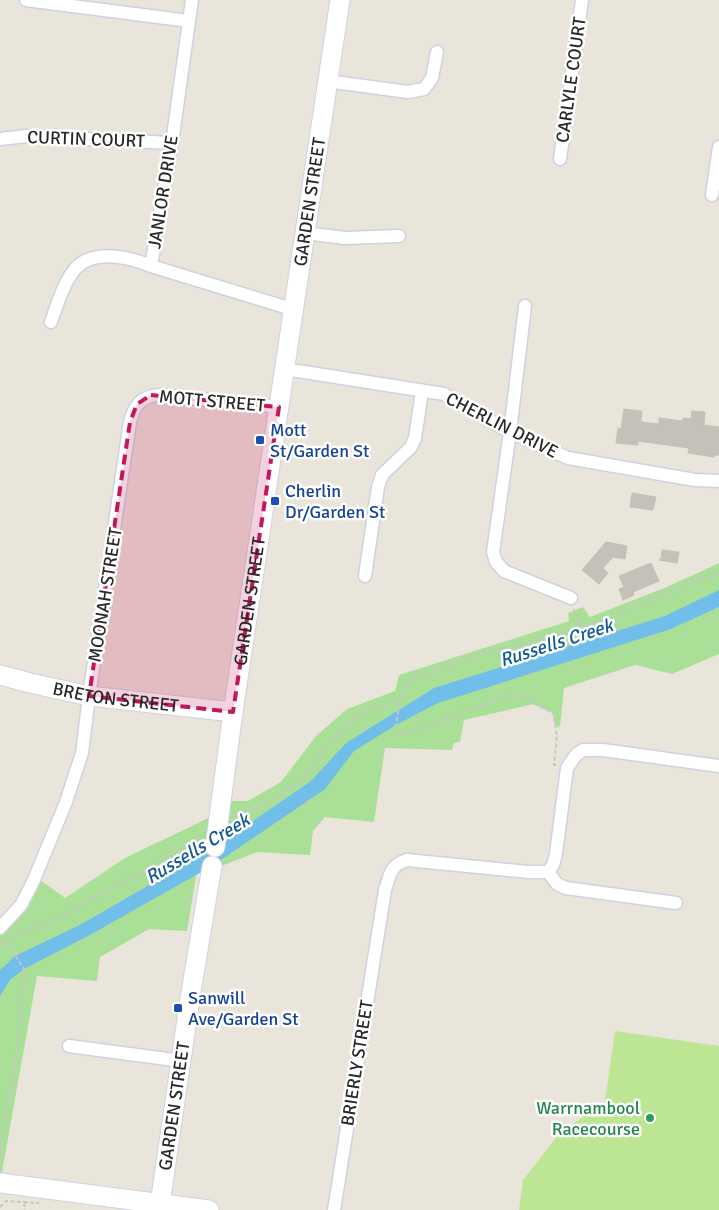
<svg xmlns="http://www.w3.org/2000/svg" width="719" height="1210" viewBox="0 0 719 1210" font-family="Signika,sans-serif">
	<style>
		.green { fill: #aadf98 }
		.pitch { fill: #bce694 }
		.water { fill: #70bee9 }
		.building { fill: #c5c1ba; stroke: #c5c0b4 }
		.lines { fill: none; stroke-linecap: round; stroke-linejoin: round }
		.street-casing { stroke: #cfd1e1; stroke-width: 15 }
		.secondary-casing { stroke: #cfd1e1; stroke-width: 21 }
		.path { stroke: #c7c7c7; stroke-width: 2; stroke-dasharray: 4 2.5; stroke-linecap: butt }
		.street { stroke: #fff; stroke-width: 12 }
		.secondary { stroke: #fff; stroke-width: 19 }
		.marked { fill: #c2185b; fill-opacity: 0.2; stroke: #c2185b; stroke-width: 4; stroke-dasharray: 10 6; stroke-linejoin: round }
		.transit-dot { fill: #1a4fb4; stroke: #fff; stroke-width: 2 }
		.leisure-dot { fill: #2e9e5b; stroke: #fff; stroke-width: 2 }
		.labels { text-anchor: middle; stroke-width: 5; stroke-linejoin: round; paint-order: stroke }
		.street-label { font-size: 18px; fill: #282828; stroke: #fff }
		.transit-label { font-size: 18px; fill: #164399; stroke: #fff; text-anchor: start }
		.leisure-label { font-size: 18px; fill: #27864d; stroke: #fff; text-anchor: end }
		.water-label { font-size: 19px; font-style: italic; fill: #125b92; stroke: #fff }
	</style>
	<rect width="100%" height="100%" fill="#eae5da"/>
	<path class="green" d="M719 563V654L672 674 635 665 564 688 560 727 555 726 553 713 534 704 464 720 460 742 454 743 452 750 385 748 374 822 325 817 313 831 310 855 257 852 211 870H197L187 931 149 929 100 957 97 981 37 976 0 1183V928L36 877 65 898 125 858 219 813 221 801H248L281 782 316 736 347 709 395 691 399 675 569 621 568 613 583 607 590 617 667 587Z"/>
	<path class="pitch" d="M615 1031 719 1046V1210H519L523 1180 559 1134 605 1101Z"/>
	<path class="water" d="M719 590V607L671 629 438 703 396 725 354 751 325 789 212 866 88 936 24 969 10 980 0 996V970L15 956 80 925 215 847 311 781 346 743 434 688 665 616Z"/>
	<g class="building">
		<path d="M624 409 642 411 641 422 659 424V418L683 421V418L691 419 692 411 705 412 704 425 719 427V455H714V457L688 453 689 448 638 441V445L616 443 618 428 621 429Z"/>
		<path d="M632 493 656 497 653 510 630 507Z"/>
		<path d="M606 542 627 546 625 559 613 557 603 568 608 573 599 584 582 570Z"/>
		<path d="M662 550 679 552 677 563 659 560 661 559Z"/>
		<path d="M651 563 659 581 633 592 634 595 623 600 619 589 624 587 619 576Z"/>
	</g>
	<g class="lines">
		<defs>
			<g id="street">
				<path d="M26 0 189 21"/>
				<path d="M192 0 172 143 151 266 295 310"/>
				<path d="M327 81 408 92 424 89 432 78 437 52"/>
				<path d="M0 139 26 136 172 143"/>
				<path d="M560 159 582 0"/>
				<path d="M712 195 719 147"/>
				<path d="M305 233 345 238 399 236"/>
				<path d="M525 306 510 432 493 552 496 562 504 571 571 598"/>
				<path d="M51 322C57 305 63 284 75 269 93 248 129 257 151 266"/>
				<path d="M285 369 444 394 510 432 568 458 695 480 719 481"/>
				<path d="M365 576 378 487 382 475 411 447 415 438 422 392"/>
				<path d="M548 872 557 884 566 888 676 903"/>
				<path d="M0 928 21 905 33 882 66 802 82 753 89 696 130 422C134 406 141 396 159 395L279 407"/>
				<path d="M69 1046 182 1061"/>
				<path d="M334 1210 385 890C390 875 390 865 407 860L528 872H548L553 865 556 854 567 768 576 755 583 750H603L719 766"/>
			</g>
			<g id="secondary">
				<path id="s1" d="M0 675 30 683 89 696 233 712"/>
				<path id="s2" d="M215 847 233 712 340 0"/>
				<path d="M0 1183 209 1210"/>
				<path id="s3" d="M160 1204 190 998 212 866"/>
			</g>
		</defs>
		<use href="#street" class="street-casing"/>
		<use href="#secondary" class="secondary-casing"/>
		<g class="path">
			<path d="M574 609 579 629"/>
			<path d="M556 765H554L557 736 553 713 515 694 405 733 395 731 400 700 411 679 480 655 579 629 719 572"/>
			<path d="M235 814 262 806 301 780 335 738 360 715 399 700"/>
			<path d="M0 945 10 939 52 921 151 867 202 836"/>
			<path d="M0 1164 5 1114 18 1045 24 969 6 941"/>
			<path d="M24 1203 25 1210"/>
			<path d="M0 1207 6 1201 39 1203"/>
		</g>
		<use href="#street" class="street"/>
		<use href="#secondary" class="secondary"/>
	</g>
	<path class="marked" d="M151 395 279 407 233 712 89 696 130 422 137 404Z"/>
	<g class="transit-dot">
		<rect x="255" y="435" width="10" height="10" rx="2.5"/>
		<rect x="270" y="496" width="10" height="10" rx="2.5"/>
		<rect x="173" y="1003" width="10" height="10" rx="2.5"/>
	</g>
	<circle class="leisure-dot" cx="650" cy="1118" r="5"/>
	<g class="labels">
		<g class="street-label">
			<text transform="translate(571 80) rotate(-82)" y="6">CARLYLE COURT</text>
			<text transform="translate(86 139) rotate(2)" y="6">CURTIN COURT</text>
			<text transform="translate(163 192) rotate(-81)" y="6">JANLOR DRIVE</text>
			<text dy="6" stroke="none"><textPath href="#s2" startOffset="652">GARDEN STREET</textPath></text>
			<text transform="translate(212 401) rotate(5)" y="6">MOTT STREET</text>
			<text transform="translate(502 425) rotate(27)" y="6">CHERLIN DRIVE</text>
			<text transform="translate(105 595) rotate(-81)" y="6">MOONAH STREET</text>
			<text dy="6" stroke="none"><textPath href="#s2" startOffset="248">GARDEN STREET</textPath></text>
			<text dy="6" stroke="none"><textPath href="#s1" startOffset="118">BRETON STREET</textPath></text>
			<text transform="translate(357 1063) rotate(-81)" y="6">BRIERLY STREET</text>
			<text dy="6" stroke="none"><textPath href="#s3" startOffset="99">GARDEN STREET</textPath></text>
		</g>
		<g class="transit-label">
			<text x="270" y="436">Mott<tspan x="270" dy="21">St/Garden St</tspan></text>
			<text x="285" y="497">Cherlin<tspan x="285" dy="21">Dr/Garden St</tspan></text>
			<text x="188" y="1004">Sanwill<tspan x="188" dy="21">Ave/Garden St</tspan></text>
		</g>
		<g class="leisure-label">
			<text x="640" y="1114">Warrnambool<tspan x="640" dy="21">Racecourse</tspan></text>
		</g>
		<g class="water-label">
			<text transform="translate(556 642) rotate(-18)" y="7">Russells Creek</text>
			<text transform="translate(197 848) rotate(-31)" y="7">Russells Creek</text>
		</g>
	</g>
</svg>
